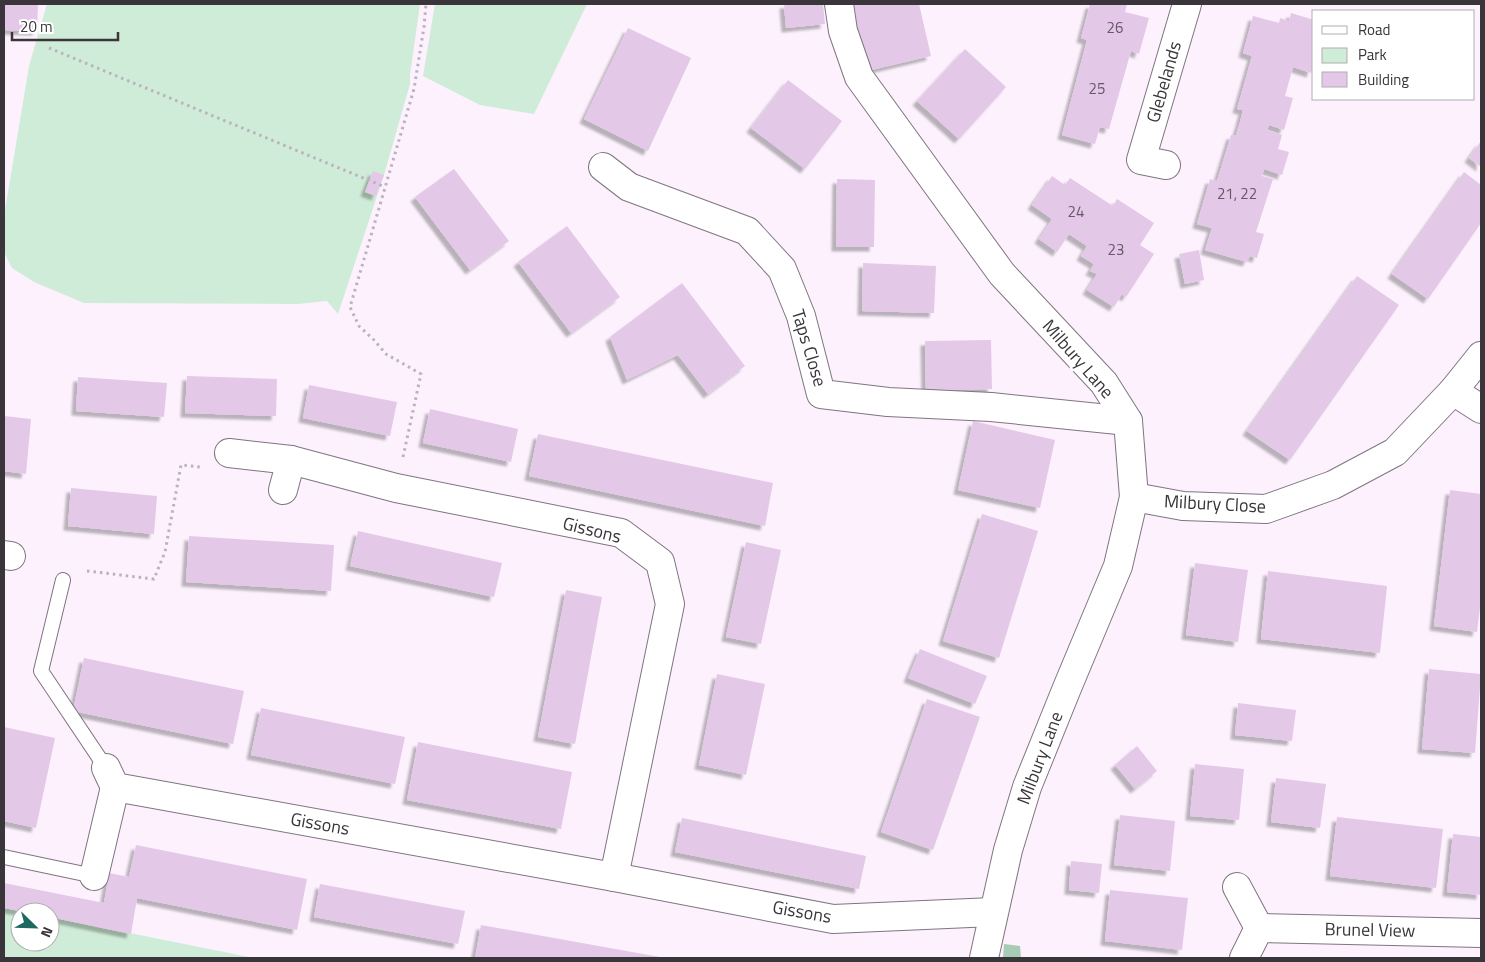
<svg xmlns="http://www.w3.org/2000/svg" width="1485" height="962" viewBox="0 0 1485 962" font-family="'Titillium Web',sans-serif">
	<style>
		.green { fill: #cfecd8 }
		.forest { fill: #a7cbb3 }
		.building { fill: #e4c8e8; filter: url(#shadow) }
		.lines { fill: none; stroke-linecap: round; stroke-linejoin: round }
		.lane-casing { stroke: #7f7580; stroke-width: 16 }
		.street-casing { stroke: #7f7580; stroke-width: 30 }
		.path { stroke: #bbb3bc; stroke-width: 3; stroke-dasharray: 2.5 4; stroke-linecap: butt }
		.lane { stroke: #fff; stroke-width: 14 }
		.street { stroke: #fff; stroke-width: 28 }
		.labels { text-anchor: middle; stroke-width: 5; stroke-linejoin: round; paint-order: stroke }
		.number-label { font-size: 15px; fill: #645a66 }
		.street-label { font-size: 18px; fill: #39353a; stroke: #fff }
	</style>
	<defs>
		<filter id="shadow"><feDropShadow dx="-4.5" dy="4.5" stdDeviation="1" flood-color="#0004"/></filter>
	</defs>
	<rect width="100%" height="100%" fill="#fcf1fd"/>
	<g class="green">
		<path d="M47 4H420L410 75V84L384 175 338 314 327 301 298 304 84 303 34 282 12 268 4 252V216L29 66Z"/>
		<path d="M435 4H587L534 114 480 105 423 76Z"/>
		<path d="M4 908 25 912H20V942H50V917L254 958H4Z"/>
	</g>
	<path class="forest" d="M1004 944 1020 946 1021 958H1003Z"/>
	<g class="building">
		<path d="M4 4H38L37 31 4 30Z"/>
		<path d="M784 4H823L825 24 786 28Z"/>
		<path d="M852 4H919L931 56 867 71Z"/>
		<path d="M1090 4H1127L1125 12 1149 18 1139 54 1131 51 1109 129 1100 127 1095 144 1062 135 1087 40 1081 38Z"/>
		<path d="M1291 13 1314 20V63L1311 73 1293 67 1285 96 1293 98 1284 130 1269 125 1267 130 1282 135 1278 149 1289 152 1282 175 1264 169 1262 176 1273 179 1256 232 1264 234 1257 258 1250 256 1247 262 1205 250 1212 228 1197 224 1210 179 1217 181 1231 135H1236L1240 122 1243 110 1237 109 1252 56 1243 53 1253 16 1279 23 1280 18 1289 21Z"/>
		<path d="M628 28 691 58 648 151 584 119Z"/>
		<path d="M965 49 1006 87 959 139 917 101Z"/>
		<path d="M788 80 842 121 805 169 751 128Z"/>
		<path d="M1481 141V167L1469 158Z"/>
		<path d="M454 169 509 241 470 270 415 197Z"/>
		<path d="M373 171 384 175 376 196 365 192Z"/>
		<path d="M1464 172 1481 185V223L1428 299 1392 274Z"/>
		<path d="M1052 176 1065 185 1070 178 1113 206 1117 199 1154 223 1140 245 1154 254 1126 297 1122 294 1114 307 1087 290 1097 274 1090 271 1094 264 1081 256 1087 246 1069 234 1057 252 1039 239 1052 219 1032 205Z"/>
		<path d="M837 179 875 180 874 247H836Z"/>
		<path d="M567 226 620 297 571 333 518 262Z"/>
		<path d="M1199 250 1204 280 1185 284 1179 254Z"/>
		<path d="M863 263 936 266 934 313 862 311Z"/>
		<path d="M1357 276 1399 305 1290 460 1247 431Z"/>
		<path d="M682 283 745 366 708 394 678 355 627 380 610 337Z"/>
		<path d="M991 340 992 389 926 390 925 341Z"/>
		<path d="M187 376 277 379 276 416 185 413Z"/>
		<path d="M78 377 167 383 164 417 76 411Z"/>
		<path d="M309 385 397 402 390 436 303 418Z"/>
		<path d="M430 409 518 429 511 462 423 443Z"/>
		<path d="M4 416 31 419 26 474 4 471Z"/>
		<path d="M973 421 1055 440 1040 508 958 490Z"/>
		<path d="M538 434 773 483 765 526 529 476Z"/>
		<path d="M71 488 157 496 154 534 68 526Z"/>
		<path d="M1450 490 1481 494V599L1477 632 1434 626Z"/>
		<path d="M982 514 1038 531 999 658 943 641Z"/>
		<path d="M358 531 502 563 494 597 350 566Z"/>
		<path d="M189 536 334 545 331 591 186 582Z"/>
		<path d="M746 542 781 550 761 644 726 637Z"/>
		<path d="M1195 563 1248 570 1238 642 1186 635Z"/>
		<path d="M1268 571 1387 586 1380 653 1261 639Z"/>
		<path d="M566 590 602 597 575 744 538 737Z"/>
		<path d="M920 649 987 676 975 704 908 678Z"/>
		<path d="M84 658 244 691 233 744 73 711Z"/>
		<path d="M1429 669 1481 674 1475 753 1422 749Z"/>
		<path d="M717 674 765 684 746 775 699 765Z"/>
		<path d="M927 699 980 717 933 850 881 832Z"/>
		<path d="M1238 703 1296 710 1292 741 1235 735Z"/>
		<path d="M261 708 405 737 395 784 251 755Z"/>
		<path d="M4 727 55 738 36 828 4 821Z"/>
		<path d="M418 742 572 772 561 829 407 800Z"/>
		<path d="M1137 746 1157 771 1135 789 1115 765Z"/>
		<path d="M1195 764 1244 769 1239 820 1190 816Z"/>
		<path d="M1276 778 1326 784 1320 828 1271 822Z"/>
		<path d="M1120 815 1175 821 1170 871 1114 865Z"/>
		<path d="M1337 817 1443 829 1436 888 1330 876Z"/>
		<path d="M682 818 866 856 859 889 675 852Z"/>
		<path d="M1453 834 1481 837V895L1447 892Z"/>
		<path d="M136 845 307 879 297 930 137 898 131 934 50 917V912H25L4 908V883L104 903 109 873 129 877Z"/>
		<path d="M1071 861 1102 864 1099 893 1069 890Z"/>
		<path d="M320 884 465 911 458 944 314 917Z"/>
		<path d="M1110 890 1188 898 1182 950 1105 941Z"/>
		<path d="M481 925 660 957V958H475Z"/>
	</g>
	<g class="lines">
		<defs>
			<g id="lane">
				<path d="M63 580 41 671 106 768"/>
				<path d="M4 857 94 876"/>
			</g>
			<g id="street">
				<path d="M839 4 843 31 859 77 1002 274 1104 383 1128 421 1134 497 1118 566 1067 688 1027 787 1008 850 984 958"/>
				<path d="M1166 165 1141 160 1187 4"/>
				<path d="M603 167 629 187 747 231 782 269 801 316 821 394 888 402 991 407 1128 421"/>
				<path d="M1453 391 1481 409"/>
				<path d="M229 453 291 460 396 488 621 533 660 562 670 604 614 877"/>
				<path d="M283 490 291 460"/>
				<path d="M1134 497 1183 506 1266 509 1333 485 1395 452 1453 391 1481 356"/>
				<path d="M4 555 11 556"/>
				<path d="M106 768 115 787 614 877 833 919 993 912"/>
				<path d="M94 876 115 787"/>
				<path d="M1237 887 1259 928"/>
				<path d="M1244 958 1259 928 1481 933"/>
			</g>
		</defs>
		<use href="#lane" class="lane-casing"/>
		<use href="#street" class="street-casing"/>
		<g class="path">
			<path d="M49 48 385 187"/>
			<path d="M403 457 421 374 386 354 374 340 359 326 350 307 414 89 424 27 426 4"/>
			<path d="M87 571 154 579 165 552 181 465 200 467"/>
		</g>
		<use href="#lane" class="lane"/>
		<use href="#street" class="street"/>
	</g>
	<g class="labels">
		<g class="number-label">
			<text x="1115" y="33">26</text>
			<text x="1097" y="94">25</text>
			<text x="1237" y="199">21, 22</text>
			<text x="1076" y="217">24</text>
			<text x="1116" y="255">23</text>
		</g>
		<g class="street-label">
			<text transform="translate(1164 82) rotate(-74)" y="6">Glebelands</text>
			<text transform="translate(809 348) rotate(73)" y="6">Taps Close</text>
			<text transform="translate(1078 359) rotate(49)" y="6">Milbury Lane</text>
			<text transform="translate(1215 504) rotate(3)" y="6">Milbury Close</text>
			<text transform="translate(592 530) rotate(14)" y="6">Gissons</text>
			<text transform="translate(1040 758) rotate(-69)" y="6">Milbury Lane</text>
			<text transform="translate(320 824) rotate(10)" y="6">Gissons</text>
			<text transform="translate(802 912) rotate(10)" y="6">Gissons</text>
			<text transform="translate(1370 930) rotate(1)" y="6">Brunel View</text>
		</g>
	</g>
	<rect width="1485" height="962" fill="none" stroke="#39353a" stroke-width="10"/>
	<rect x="1312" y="10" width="162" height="90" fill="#ffffff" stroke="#b0aeb0"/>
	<rect x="1322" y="26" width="25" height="8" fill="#ffffff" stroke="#b0aeb0"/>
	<text x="1358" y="35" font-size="15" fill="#39353a">Road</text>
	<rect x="1322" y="48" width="25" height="15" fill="#cfecd8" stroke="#b0aeb0"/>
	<text x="1358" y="60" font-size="15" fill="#39353a">Park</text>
	<rect x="1322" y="72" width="25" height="15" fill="#e4c8e8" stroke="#b0aeb0"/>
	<text x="1358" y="85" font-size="15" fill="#39353a">Building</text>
	<g transform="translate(35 927) rotate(113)"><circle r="24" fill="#ffffff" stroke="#b0aeb0"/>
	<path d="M0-4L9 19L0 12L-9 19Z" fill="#1d6861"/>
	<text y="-8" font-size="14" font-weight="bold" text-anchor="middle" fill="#39353a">N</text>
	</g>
	<path d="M12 32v8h106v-8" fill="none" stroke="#39353a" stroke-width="2.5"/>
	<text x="20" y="32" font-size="15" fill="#39353a" stroke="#ffffff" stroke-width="4" paint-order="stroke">20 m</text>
</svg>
